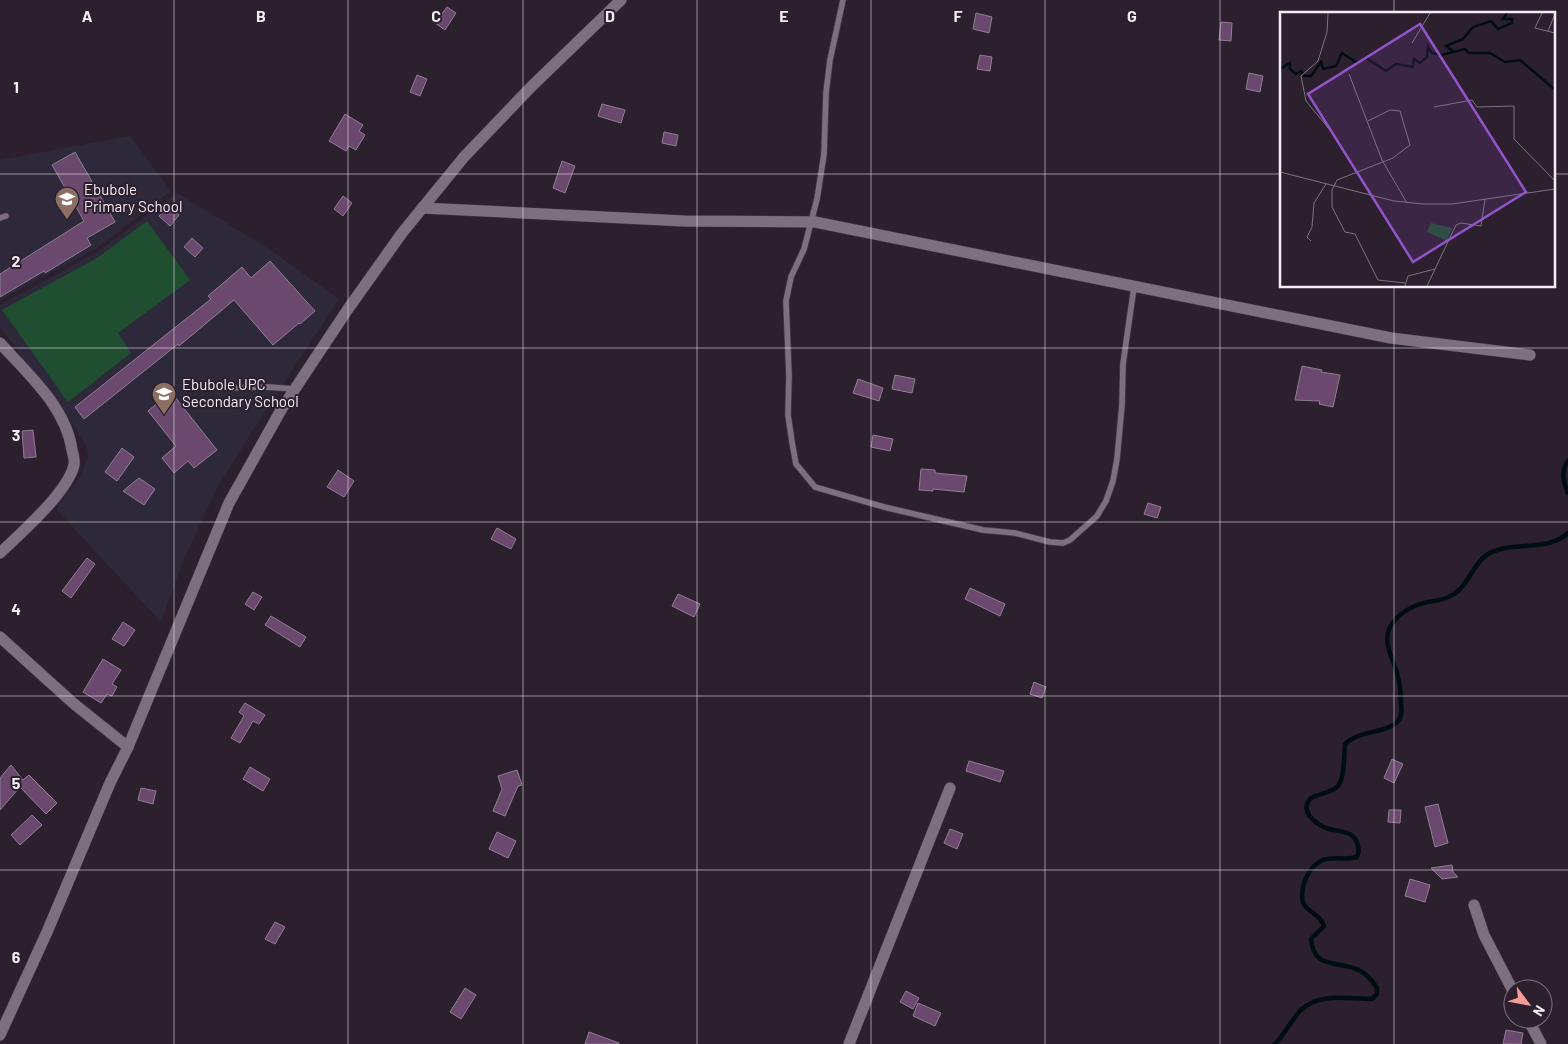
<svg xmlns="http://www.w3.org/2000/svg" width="1568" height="1044" viewBox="0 0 1568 1044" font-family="Barlow,sans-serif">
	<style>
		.education { fill: #2e293a }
		.green { fill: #1f4e31 }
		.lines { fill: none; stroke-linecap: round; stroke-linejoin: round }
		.stream { stroke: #000e13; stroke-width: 4.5 }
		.building { fill: #6b496f; stroke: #8e7f90 }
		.lane-casing { stroke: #463b47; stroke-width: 7 }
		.street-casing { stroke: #463b47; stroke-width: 12 }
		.lane { stroke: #7e6f80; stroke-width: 5.5 }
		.street { stroke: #7e6f80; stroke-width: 11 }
		.grid { fill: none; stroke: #f5edf6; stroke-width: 1; stroke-opacity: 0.55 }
		.labels { text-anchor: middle; stroke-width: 4; stroke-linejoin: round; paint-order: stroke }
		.poi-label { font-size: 15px; fill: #f5edf6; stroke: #2c202e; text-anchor: start }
		.inset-river { fill: none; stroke: #000e13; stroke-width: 2.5 }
		.inset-road { fill: none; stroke: #7c727e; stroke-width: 1 }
		.view { fill: #9353ca; fill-opacity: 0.15; stroke: #9353ca; stroke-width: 2.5 }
		.inset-edge { fill: none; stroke: #f5edf6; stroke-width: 2.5 }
		.grid-label { font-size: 16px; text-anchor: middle; font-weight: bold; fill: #f5edf6; stroke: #2c202e; stroke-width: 4; stroke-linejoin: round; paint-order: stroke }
	</style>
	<rect width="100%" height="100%" fill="#2c202e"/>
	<g class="education">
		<path d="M130 136 171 191 97 248 0 300V160Z"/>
		<path d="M177 193 269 249 339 299 255 427 217 488 184 559 161 622 57 510 58 504 79 479 83 470 88 456 87 447 73 424 0 327V305L99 251Z"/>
	</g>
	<path class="green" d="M147 221 190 280 118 333 131 353 68 402 2 310 97 258Z"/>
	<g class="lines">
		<g class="stream">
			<path d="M1568 461C1560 471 1564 483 1568 493"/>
			<path d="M1275 1044C1285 1034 1291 1020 1301 1010 1320 992 1348 999 1372 999L1377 994V988C1371 978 1364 971 1353 968 1333 961 1314 968 1311 939L1324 926C1321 916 1311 913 1305 906 1301 901 1302 893 1303 888 1305 876 1314 861 1327 859 1337 857 1347 860 1357 857 1359 853 1359 850 1358 846 1355 831 1342 832 1329 829 1317 825 1298 812 1311 798 1318 794 1330 793 1337 787 1345 780 1344 754 1345 744 1360 730 1387 733 1397 722 1402 717 1402 710 1401 704 1401 694 1400 683 1397 673 1392 656 1379 637 1395 620 1400 614 1410 608 1417 605 1429 600 1443 602 1454 594 1470 584 1472 564 1488 554 1512 540 1547 553 1568 533"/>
		</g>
	</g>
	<g class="building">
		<path d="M447 7 456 13 445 30 435 23Z"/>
		<path d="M976 13 992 17 989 33 973 29Z"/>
		<path d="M1221 22 1232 23 1231 41 1219 40Z"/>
		<path d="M980 55 992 57 990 71 977 69Z"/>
		<path d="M1249 73 1263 76 1260 92 1246 89Z"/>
		<path d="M417 75 427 79 420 96 410 92Z"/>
		<path d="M602 104 625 110 621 123 598 116Z"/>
		<path d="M345 114 363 125 359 131 365 135 356 150 349 146 346 151 329 141Z"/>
		<path d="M664 132 678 135 676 146 662 143Z"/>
		<path d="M75 152 115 222 87 238 91 245 45 273 44 271 0 297V274L84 221 52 165Z"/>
		<path d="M562 161 575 166 565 193 553 188Z"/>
		<path d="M343 196 352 203 343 216 334 209Z"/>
		<path d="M168 205 179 215 170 226 159 216Z"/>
		<path d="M192 238 203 248 195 257 184 247Z"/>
		<path d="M270 261 315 311 300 324 299 323 273 345 234 300 179 346 178 344 84 419 75 407 211 299 208 296 242 267 251 278Z"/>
		<path d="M1302 366 1322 370 1321 372 1340 375 1333 407 1319 404 1320 401 1295 400Z"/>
		<path d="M895 375 915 379 912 393 892 389Z"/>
		<path d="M858 379 883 388 879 401 853 393Z"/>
		<path d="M171 392 217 450 194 468 188 461 174 473 162 458 176 446 148 411Z"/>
		<path d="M33 430 36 457 24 458 22 431Z"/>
		<path d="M873 435 893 439 890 451 871 447Z"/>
		<path d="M122 448 134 457 117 481 105 472Z"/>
		<path d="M921 469 935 470V473L967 476 964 492 933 489V491L919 490Z"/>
		<path d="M338 470 354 481 344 497 327 487Z"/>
		<path d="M139 478 155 489 144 505 123 491Z"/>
		<path d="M1148 503 1161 507 1157 518 1144 514Z"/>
		<path d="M497 528 516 539 511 549 491 539Z"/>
		<path d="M87 558 95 564 71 598 62 591Z"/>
		<path d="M970 588 1005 604 1000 616 965 599Z"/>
		<path d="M253 592 262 597 254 610 245 604Z"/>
		<path d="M678 594 700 604 694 617 672 606Z"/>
		<path d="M271 616 306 637 300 647 265 625Z"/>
		<path d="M123 622 135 630 124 646 112 639Z"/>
		<path d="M103 659 121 670 112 684 117 687 112 696 107 694 101 703 83 692Z"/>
		<path d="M1034 682 1046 687 1042 698 1030 694Z"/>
		<path d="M245 703 265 715 259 724 253 721 240 743 231 738 244 716 239 712Z"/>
		<path d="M1392 759 1403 764 1394 783 1384 778Z"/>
		<path d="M969 761 1004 771 1000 782 966 771Z"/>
		<path d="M11 765 23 780 29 775 57 803 46 814 20 787 0 810V778Z"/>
		<path d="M250 767 270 779 263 791 243 779Z"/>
		<path d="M517 770 522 785 518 786 505 816 493 811 502 789 498 776Z"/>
		<path d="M141 788 156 791 153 804 138 800Z"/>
		<path d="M1438 804 1448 843 1435 847 1425 807Z"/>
		<path d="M1389 810H1401L1400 823 1388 822Z"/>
		<path d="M32 815 42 825 20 845 11 835Z"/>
		<path d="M950 829 963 834 957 849 944 843Z"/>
		<path d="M497 832 516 841 508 858 489 849Z"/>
		<path d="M1452 865 1453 872 1458 877 1442 879 1431 868Z"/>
		<path d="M1410 879 1430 885 1425 902 1405 896Z"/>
		<path d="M275 922 285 927 275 944 265 939Z"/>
		<path d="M465 988 476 995 461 1019 450 1012Z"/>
		<path d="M906 991 919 998 913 1009 900 1002Z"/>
		<path d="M918 1003 941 1013 935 1026 913 1016Z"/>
		<path d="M1506 1030 1523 1033 1521 1044H1503Z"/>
		<path d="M589 1032 619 1043V1044H585Z"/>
	</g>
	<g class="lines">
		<defs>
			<g id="lane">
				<path d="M843 0 830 60 826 93 824 154 817 199 804 249 791 277 786 301 789 376 788 415 792 442 796 464 815 487 884 507 983 530 1015 533 1050 542 1063 543 1070 540 1097 516 1106 501 1113 481 1117 459 1122 405 1123 364 1134 287"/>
				<path d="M0 218 6 216"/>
				<path d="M229 388 268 387 295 389"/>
			</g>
			<g id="street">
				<path d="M422 208 684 221 815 222 1391 338 1530 355"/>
				<path d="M0 343C28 374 66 407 72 450 73 454 75 461 74 465 68 492 21 533 0 553"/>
				<path d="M0 637 73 703 128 747"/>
				<path d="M1474 905 1484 935 1513 991"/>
				<path d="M1528 1019 1541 1044"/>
				<path d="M0 1035 47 932 110 783 128 747 229 503 281 410 314 360 348 309 402 233 464 157 531 87 621 0"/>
				<path d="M849 1044 950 788"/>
			</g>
		</defs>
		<use href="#lane" class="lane-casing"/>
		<use href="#street" class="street-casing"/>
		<use href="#lane" class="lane"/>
		<use href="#street" class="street"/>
	</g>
	<path class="grid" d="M174 0V1044M348 0V1044M523 0V1044M697 0V1044M871 0V1044M1045 0V1044M1220 0V1044M1394 0V14M0 174H1282M1554 174H1568M1394 286V1044M0 348H1568M0 522H1568M0 696H1568M0 870H1568"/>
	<defs>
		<symbol id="school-pin" viewBox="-11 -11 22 30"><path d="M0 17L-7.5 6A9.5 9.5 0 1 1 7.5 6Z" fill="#8d6e63" stroke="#2c202e"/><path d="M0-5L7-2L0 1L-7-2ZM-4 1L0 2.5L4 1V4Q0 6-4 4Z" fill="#fff"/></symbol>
	</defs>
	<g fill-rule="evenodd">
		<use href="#school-pin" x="53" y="185" width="28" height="38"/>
		<use href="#school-pin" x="150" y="380" width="28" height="38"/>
	</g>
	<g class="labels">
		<g class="poi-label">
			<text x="84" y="195">Ebubole<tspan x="84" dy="17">Primary School</tspan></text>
			<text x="182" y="390">Ebubole UPC<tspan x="182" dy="17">Secondary School</tspan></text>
		</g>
	</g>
	<g transform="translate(1280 12)">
		<rect width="275" height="275" fill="#2c202e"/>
		<path d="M151 211 172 216 167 229 147 220Z" fill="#1f4e31"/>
		<path class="inset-river" d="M173 39 166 34 183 27 193 15 211 9 218 17 232 11V7H223L227 1M0 57 10 51V57L16 62 21 59 24 64H31L41 50 43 57 56 54 62 41 77 51 86 46 106 59 116 52 133 55 134 47 140 51 147 45 148 35 152 41 162 43 185 37 189 41H210L225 50 240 48 274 77"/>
		<path class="inset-road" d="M48 1 47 20 38 49 21 64 26 89 49 117M262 1 255 16 275 21M268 19 275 2M132 31 150 1M69 62 102 148 127 191M154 95 192 88 197 95 234 94V127L275 169M88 109 110 98 120 99 130 133 113 146 57 168 52 178V195L65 220 75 222 98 268 125 271M0 160 114 189 143 192H172L275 177M31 229 27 225 32 215 34 191 46 172M125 274 128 264 155 257M147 274 176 213 181 211 201 214 205 187"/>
		<path class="view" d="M140 12 246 180 133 250 28 82Z"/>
		<rect width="275" height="275" class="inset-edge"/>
	</g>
	<g class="grid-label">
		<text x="87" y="22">A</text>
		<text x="261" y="22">B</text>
		<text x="436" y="22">C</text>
		<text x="610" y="22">D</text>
		<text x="784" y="22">E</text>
		<text x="958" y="22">F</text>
		<text x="1132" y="22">G</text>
		<text x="16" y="93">1</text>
		<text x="16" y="267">2</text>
		<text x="16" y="441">3</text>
		<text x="16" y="615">4</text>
		<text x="16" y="789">5</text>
		<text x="16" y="963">6</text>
	</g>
	<g transform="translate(1528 1004) rotate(122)"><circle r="24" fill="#2c202e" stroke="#7c727e"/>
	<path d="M0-4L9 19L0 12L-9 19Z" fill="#f59c95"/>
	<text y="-8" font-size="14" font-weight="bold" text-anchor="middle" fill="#f5edf6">N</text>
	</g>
</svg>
